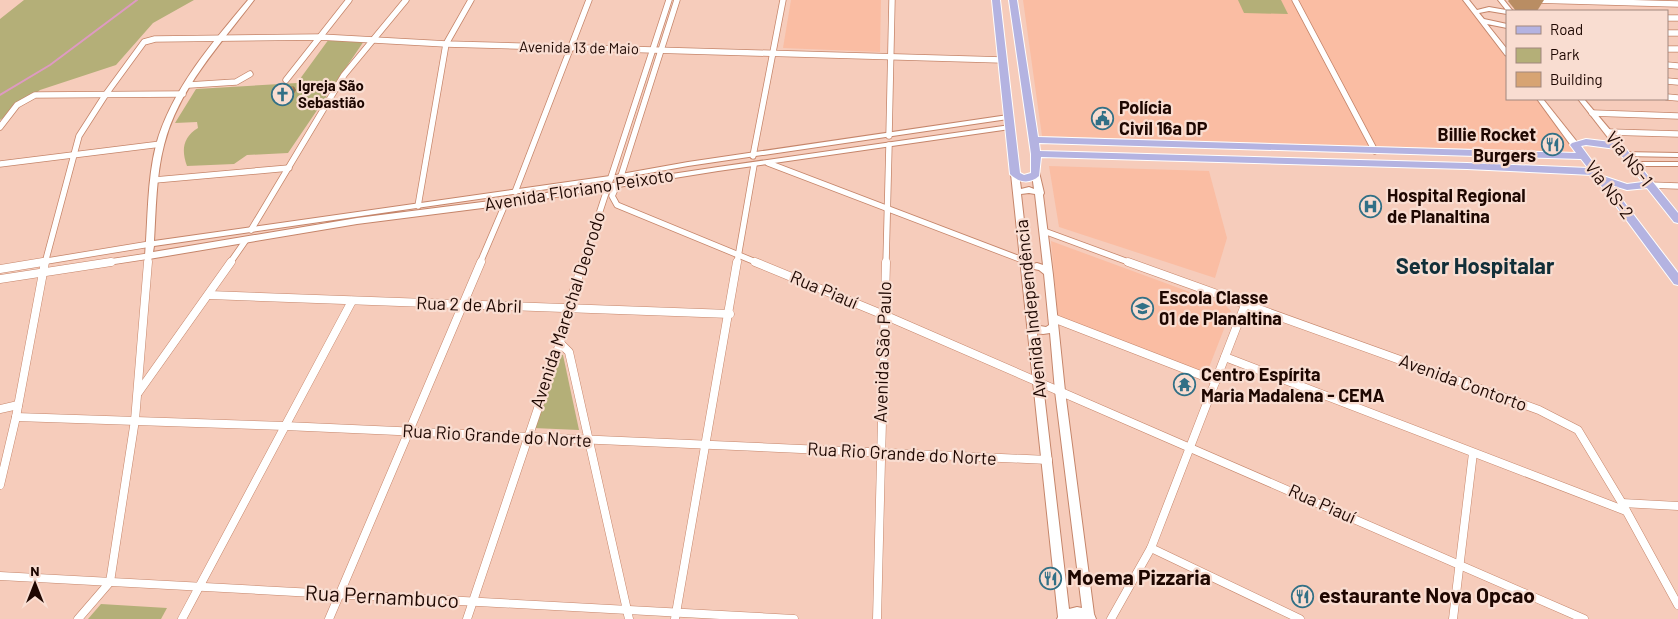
<svg xmlns="http://www.w3.org/2000/svg" width="1678" height="619" viewBox="0 0 1678 619" font-family="Barlow,sans-serif">
	<style>
		.built { fill: #fabda3 }
		.green { fill: #b4af78 }
		.lines { fill: none; stroke-linecap: round; stroke-linejoin: round }
		.stream { stroke: #de9ac2; stroke-width: 2 }
		.minor-far1-casing { stroke: #c5856a; stroke-width: 7 }
		.minor-casing { stroke: #c5856a; stroke-width: 9 }
		.tertiary-casing { stroke: #c5856a; stroke-width: 2 }
		.primary-casing { stroke: #fff; stroke-width: 2 }
		.minor-far1 { stroke: #fff; stroke-width: 5.5 }
		.minor { stroke: #fff; stroke-width: 8 }
		.tertiary { fill: #fff; fill-rule: evenodd }
		.primary { fill: #b4b3e1; fill-rule: evenodd }
		.wall { fill: #b98d63 }
		.shaded-wall { fill: #967350 }
		.building { fill: #d7a473; stroke: #967350 }
		.labels { text-anchor: middle; stroke-width: 4.5; stroke-linejoin: round; paint-order: stroke }
		.far-street-label { font-size: 15px; fill: #1e0701; stroke: #f9ddd1 }
		.far-poi-label { font-size: 15px; font-weight: bold; fill: #1e0701; stroke: #f9ddd1; text-anchor: start }
		.poi-label { font-size: 18px; font-weight: bold; fill: #1e0701; stroke: #f9ddd1; text-anchor: start }
		.street-label { font-size: 18px; fill: #1e0701; stroke: #f9ddd1 }
		.near-poi-label { font-size: 21px; font-weight: bold; fill: #1e0701; stroke: #f9ddd1; text-anchor: start }
		.near-street-label { font-size: 21px; fill: #1e0701; stroke: #f9ddd1 }
		.district-label { font-size: 22px; font-weight: bold; fill: #112f39; stroke: #f9ddd1 }
	</style>
	<rect width="100%" height="100%" fill="#f6ccbb"/>
	<g class="built">
		<path d="M791 0H881L880 52 783 48Z"/>
		<path d="M1023 0H1462L1507 59V99H1537L1574 149 1572 152 1042 136Z"/>
		<path d="M1049 166 1209 171 1227 238 1215 278 1059 227Z"/>
		<path d="M1051 241 1225 305 1231 311 1208 370 1201 372 1058 316Z"/>
	</g>
	<g class="green">
		<path d="M24 0H194L153 23 116 65 40 90 0 120V19Z"/>
		<path d="M1238 0H1281L1288 14 1244 13Z"/>
		<path d="M329 39 364 41 288 153 247 155 234 164 187 166C181 150 183 137 198 128L197 122 175 123 196 89 297 83Z"/>
		<path d="M557 353 563 355 579 430 533 428Z"/>
		<path d="M101 604 167 608 161 619H88Z"/>
	</g>
	<g class="lines">
		<path class="stream" d="M0 95 50 65 137 0"/>
		<defs>
			<g id="minor-far1">
				<path d="M677 0 621 176 612 196 617 205 758 263"/>
				<path d="M1295 0 1375 151"/>
				<path d="M1535 0 1678 4"/>
				<path d="M1667 18H1678"/>
				<path d="M1667 33H1678"/>
				<path d="M1667 49H1678"/>
				<path d="M1667 65 1678 66"/>
				<path d="M286 80 349 0"/>
				<path d="M1667 81 1678 82"/>
				<path d="M189 85 236 82 250 74"/>
				<path d="M1667 97 1678 98"/>
				<path d="M1592 113 1678 116"/>
				<path d="M0 127 17 105 35 95 183 94"/>
				<path d="M1608 132 1678 134"/>
				<path d="M889 136 892 0"/>
				<path d="M753 156 783 0"/>
				<path d="M768 163 1025 261"/>
				<path d="M0 164 161 144"/>
				<path d="M155 180 289 168"/>
				<path d="M1649 185 1678 186"/>
				<path d="M515 192 589 0"/>
				<path d="M418 206 446 44 471 0"/>
				<path d="M251 230 344 75 406 0"/>
				<path d="M1044 231 1131 263"/>
				<path d="M35 263 150 244"/>
				<path d="M45 263 79 136 106 94 144 42 155 39 320 37 446 44 1002 60"/>
				<path d="M103 263 149 256 148 263"/>
				<path d="M230 263 246 240"/>
				<path d="M480 263 506 202"/>
				<path d="M583 263 669 0"/>
				<path d="M737 263 754 165"/>
				<path d="M886 263 889 145"/>
			</g>
			<g id="minor">
				<path d="M755 262 884 315 1584 619"/>
				<path d="M1128 262 1539 410 1578 430 1622 503 1678 605"/>
				<path d="M0 269 43 262"/>
				<path d="M0 279 111 262"/>
				<path d="M209 295 730 314"/>
				<path d="M1053 318 1216 381"/>
				<path d="M560 343 569 352 629 619"/>
				<path d="M1225 357 1626 511"/>
				<path d="M138 393 231 262"/>
				<path d="M0 409 18 405"/>
				<path d="M16 417 285 426 1048 460"/>
				<path d="M0 485 16 417 45 262"/>
				<path d="M1622 503 1678 506"/>
				<path d="M1151 548 1300 619"/>
				<path d="M0 576 794 619"/>
				<path d="M78 619 110 582 135 420 148 262"/>
				<path d="M182 619 352 301"/>
				<path d="M329 619 481 262"/>
				<path d="M467 619 560 343 568 309 583 262"/>
				<path d="M675 619 737 262"/>
				<path d="M877 619 886 262"/>
				<path d="M1111 619 1151 548 1245 305"/>
				<path d="M1453 619 1473 453"/>
			</g>
			<g id="tertiary">
				<path d="M248 0H254C220 45 178 89 164 145 156 176 156 209 154 241L610 176 688 162 1008 115 1012 117 1008 119 688 166 610 180 154 246 153 252 357 218 506 199 718 167 1010 125 1014 127 1010 129 718 171 506 205 357 224 149 259 146 258 145 256C148 219 147 181 156 145 171 90 212 43 248 0Z"/>
				<path d="M1463 0H1469L1477 10 1489 7 1506 10 1498 0H1504L1512 10 1513 11H1507V14L1489 11 1479 13 1484 19 1507 24V28L1487 24 1507 49V56L1505 55Z"/>
				<path d="M1537 99H1543L1578 143V147H1572Z"/>
				<path d="M1578 99H1584L1622 144V148H1616Z"/>
				<path d="M1622 152 1678 153V157L1625 156 1621 154Z"/>
				<path d="M1630 162H1678V166H1633L1629 164Z"/>
				<path d="M1012 172H1015L1019 174 1021 189 1029 187 1034 189 1032 174 1036 172H1039L1044 193 1043 195 1053 275 1065 391 1094 614 1096 619H1057L1058 617 1011 174ZM1029 193 1035 194 1043 265 1037 263 1029 265 1021 194ZM1034 269 1039 270 1044 274 1049 325 1046 327 1040 326 1036 323 1030 274ZM1037 333 1043 334 1050 333 1055 391 1082 608 1077 607 1069 609Z"/>
			</g>
			<path id="primary" d="M992 0H1000L1020 173 1024 175 1031 173V154L1009 0H1017L1038 137 1576 153 1570 145 1572 143 1586 139 1619 143 1622 144 1678 213V223L1674 222 1647 188 1627 190 1611 185 1678 273V285L1674 284 1593 175 1467 169 1041 157 1039 176C1030 184 1019 183 1010 174ZM1039 143 1581 159 1588 168 1467 163 1040 151ZM1586 145 1616 149 1643 182 1627 184 1603 176 1581 146Z"/>
		</defs>
		<use href="#minor-far1" class="minor-far1-casing"/>
		<use href="#minor" class="minor-casing"/>
		<use href="#tertiary" class="tertiary-casing"/>
		<use href="#primary" class="primary-casing"/>
		<use href="#minor-far1" class="minor-far1"/>
		<use href="#minor" class="minor"/>
		<use href="#tertiary" class="tertiary"/>
		<use href="#primary" class="primary"/>
	</g>
	<g class="wall">
		<path d="M1509 0H1544L1537 11H1516L1508 1Z"/>
		<path d="M294 87 296 90 291 99H282L280 96Z"/>
	</g>
	<path class="shaded-wall" d="M294 87 296 90 291 99 289 96Z"/>
	<path class="building" d="M285 87H294L289 96H280Z"/>
	<defs>
		<symbol id="church-ring" viewBox="-11 -11 22 22"><circle r="9.5" fill="#f9ddd1" stroke="#327086" stroke-width="1.5"/><path d="M-1.2-6h2.4v3.5h3.3v2.4h-3.3V6h-2.4V-.1h-3.3v-2.4h3.3Z" fill="#327086"/></symbol>
		<symbol id="civic-ring" viewBox="-11 -11 22 22"><circle r="9.5" fill="#f9ddd1" stroke="#327086" stroke-width="1.5"/><path d="M-.6-6.5H3V-4.5H.6V-3L4-1V1h2V6H-6V1h2V-1L-.6-3ZM-1.2 2.5V6h2.4V2.5Z" fill="#327086"/></symbol>
		<symbol id="restaurant-ring" viewBox="-11 -11 22 22"><circle r="9.5" fill="#f9ddd1" stroke="#327086" stroke-width="1.5"/><path d="M-5-6h1v4h1v-4h1v4h1v-4h1v5L-1.5 .5V6h-2V.5L-5-1ZM5-6V6H3V1.5H1.5Q1.5-4 5-6Z" fill="#327086"/></symbol>
		<symbol id="hospital-ring" viewBox="-11 -11 22 22"><circle r="9.5" fill="#f9ddd1" stroke="#327086" stroke-width="1.5"/><path d="M-5-5h3v3.5h4V-5h3V5h-3V1.5h-4V5h-3Z" fill="#327086"/></symbol>
		<symbol id="school-ring" viewBox="-11 -11 22 22"><circle r="9.5" fill="#f9ddd1" stroke="#327086" stroke-width="1.5"/><path d="M0-5L7-2L0 1L-7-2ZM-4 1L0 2.5L4 1V4Q0 6-4 4Z" fill="#327086"/></symbol>
		<symbol id="temple-ring" viewBox="-11 -11 22 22"><circle r="9.5" fill="#f9ddd1" stroke="#327086" stroke-width="1.5"/><path d="M0-6L5-2H3V0L6.5 2.5H4V6H1.5V3h-3V6H-4V2.5H-6.5L-3 0V-2H-5Z" fill="#327086"/></symbol>
	</defs>
	<g fill-rule="evenodd">
		<use href="#church-ring" x="270" y="82" width="25" height="25"/>
		<use href="#civic-ring" x="1090" y="106" width="25" height="25"/>
		<use href="#restaurant-ring" x="1540" y="132" width="25" height="25"/>
		<use href="#hospital-ring" x="1358" y="194" width="25" height="25"/>
		<use href="#school-ring" x="1130" y="296" width="25" height="25"/>
		<use href="#temple-ring" x="1172" y="372" width="25" height="25"/>
		<use href="#restaurant-ring" x="1038" y="566" width="25" height="25"/>
		<use href="#restaurant-ring" x="1290" y="584" width="25" height="25"/>
	</g>
	<g class="labels">
		<g class="far-street-label">
			<text transform="translate(579 48) rotate(1)" y="5">Avenida 13 de Maio</text>
		</g>
		<g class="far-poi-label">
			<text x="298" y="91">Igreja São<tspan x="298" dy="17">Sebastião</tspan></text>
		</g>
		<g class="poi-label">
			<text x="1119" y="114">Polícia<tspan x="1119" dy="21">Civil 16a DP</tspan></text>
			<text x="1536" y="141" text-anchor="end">Billie Rocket<tspan x="1536" dy="21">Burgers</tspan></text>
			<text x="1387" y="202">Hospital Regional<tspan x="1387" dy="21">de Planaltina</tspan></text>
			<text x="1159" y="304">Escola Classe<tspan x="1159" dy="21">01 de Planaltina</tspan></text>
			<text x="1201" y="381">Centro Espírita<tspan x="1201" dy="21">Maria Madalena - CEMA</tspan></text>
		</g>
		<g class="street-label">
			<text transform="translate(1629 159) rotate(52)" y="6">Via NS-1</text>
			<text transform="translate(579 190) rotate(-9)" y="6">Avenida Floriano Peixoto</text>
			<text transform="translate(1609 190) rotate(53)" y="6">Via NS-2</text>
			<text transform="translate(824 290) rotate(23)" y="6">Rua Piauí</text>
			<text transform="translate(469 305) rotate(2)" y="6">Rua 2 de Abril</text>
			<text transform="translate(1031 309) rotate(-96)" y="6">Avenida Independência</text>
			<text transform="translate(568 310) rotate(-72)" y="6">Avenida Marechal Deorodo</text>
			<text transform="translate(883 352) rotate(-88)" y="6">Avenida São Paulo</text>
			<text transform="translate(1463 383) rotate(20)" y="6">Avenida Contorto</text>
			<text transform="translate(497 436) rotate(3)" y="6">Rua Rio Grande do Norte</text>
			<text transform="translate(902 454) rotate(3)" y="6">Rua Rio Grande do Norte</text>
			<text transform="translate(1322 504) rotate(24)" y="6">Rua Piauí</text>
		</g>
		<g class="near-poi-label">
			<text x="1067" y="585">Moema Pizzaria</text>
			<text x="1319" y="603">estaurante Nova Opcao</text>
		</g>
		<g class="near-street-label">
			<text transform="translate(382 597) rotate(3)" y="7">Rua Pernambuco</text>
		</g>
		<g class="district-label">
			<text x="1475" y="274">Setor Hospitalar</text>
		</g>
	</g>
	<rect x="1506" y="10" width="162" height="90" fill="#f9ddd1" stroke="#a1877e"/>
	<rect x="1516" y="26" width="25" height="8" fill="#b4b3e1" stroke="#a1877e"/>
	<text x="1550" y="35" font-size="15" fill="#1e0701">Road</text>
	<rect x="1516" y="48" width="25" height="15" fill="#b4af78" stroke="#a1877e"/>
	<text x="1550" y="60" font-size="15" fill="#1e0701">Park</text>
	<rect x="1516" y="72" width="25" height="15" fill="#d7a473" stroke="#a1877e"/>
	<text x="1550" y="85" font-size="15" fill="#1e0701">Building</text>
	<g transform="translate(35 584)" stroke="#f9ddd1" stroke-width="4" paint-order="stroke">
	<path d="M0-4L9 19L0 12L-9 19Z" fill="#1e0701"/>
	<text y="-8" font-size="14" font-weight="bold" text-anchor="middle" fill="#1e0701">N</text>
	</g>
</svg>
